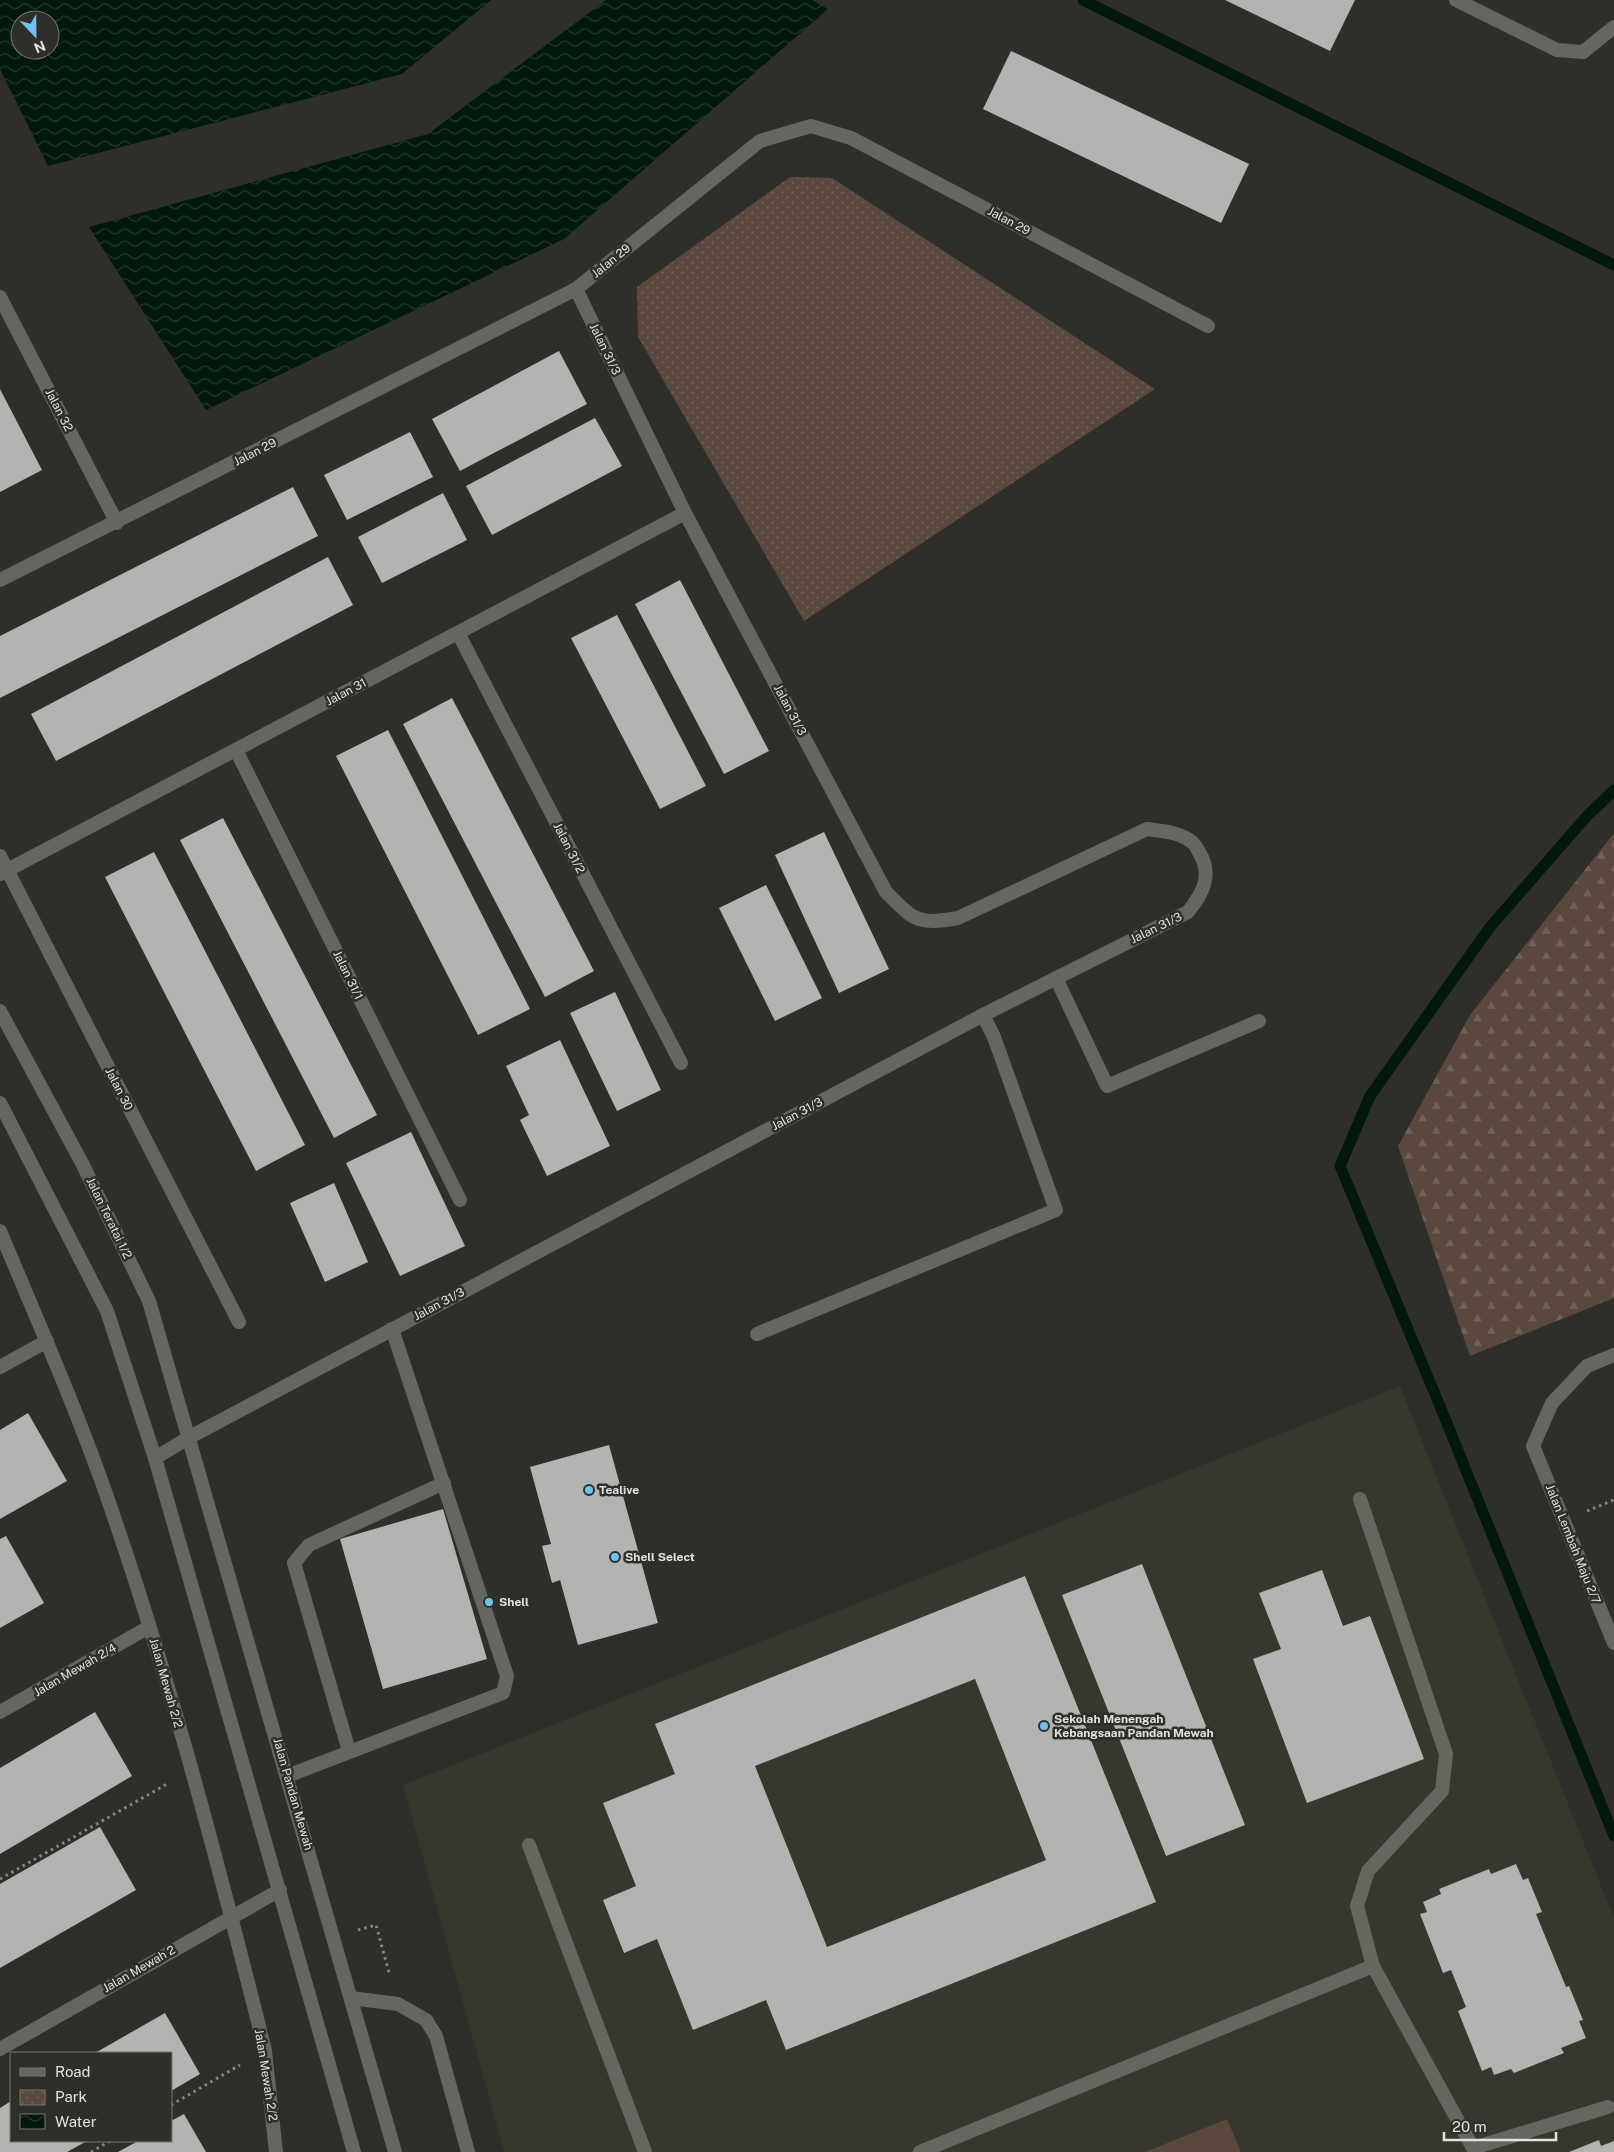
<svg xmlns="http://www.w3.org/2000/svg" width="1614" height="2152" viewBox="0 0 1614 2152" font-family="'Public Sans',sans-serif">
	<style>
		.built { fill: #37372d }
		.forest { fill: url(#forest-firs) }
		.park { fill: url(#park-dots) }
		.pitch { fill: #5a483c }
		.water { fill: url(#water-waves); fill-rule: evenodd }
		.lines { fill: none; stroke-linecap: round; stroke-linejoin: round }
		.stream { stroke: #01180c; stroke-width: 11 }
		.building { fill: #b1b4b0; fill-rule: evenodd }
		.path { stroke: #878785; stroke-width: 3; stroke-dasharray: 2.5 4; stroke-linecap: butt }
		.service { stroke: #666661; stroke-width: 14 }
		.minor { stroke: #666661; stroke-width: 14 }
		.secondary { stroke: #666661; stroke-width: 14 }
		.poi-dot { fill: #6ec2f3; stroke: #2e2e2b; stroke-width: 2 }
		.labels { text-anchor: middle; stroke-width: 5; stroke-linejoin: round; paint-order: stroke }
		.street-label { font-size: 12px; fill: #e2e2e0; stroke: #2e2e2b }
		.poi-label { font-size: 12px; font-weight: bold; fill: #e2e2e0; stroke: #2e2e2b; text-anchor: start }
	</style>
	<defs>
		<pattern id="forest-firs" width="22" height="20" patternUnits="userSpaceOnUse" patternTransform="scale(1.25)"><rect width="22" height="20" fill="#5a483c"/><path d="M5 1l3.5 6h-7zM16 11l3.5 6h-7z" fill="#716258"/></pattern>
		<pattern id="park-dots" width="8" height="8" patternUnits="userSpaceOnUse" patternTransform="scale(1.25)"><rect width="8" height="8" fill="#5a483c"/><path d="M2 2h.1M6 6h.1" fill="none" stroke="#716258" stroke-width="1.8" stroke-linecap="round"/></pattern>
		<pattern id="water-waves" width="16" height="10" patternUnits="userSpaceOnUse" patternTransform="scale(1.25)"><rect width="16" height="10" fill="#01180c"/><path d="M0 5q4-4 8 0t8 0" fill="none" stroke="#26392f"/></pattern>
	</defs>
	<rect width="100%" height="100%" fill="#2e2e2b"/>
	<path class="built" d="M1400 1386 1614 1918V2152H504L403 1785Z"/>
	<path class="forest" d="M1614 833V1298L1470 1356 1398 1146 1470 1015Z"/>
	<path class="park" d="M790 177 832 178 1155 389 804 621 638 337 637 287Z"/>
	<path class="pitch" d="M1227 2119 1241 2152H1145Z"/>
	<g class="water">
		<path d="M0 0H491L402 74 48 166 0 69ZM20 20H50V50H20Z"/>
		<path d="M606 0H812L828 9 564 239 206 410 89 227 428 134Z"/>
	</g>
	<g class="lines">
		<g class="stream">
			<path d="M1083 0 1614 265"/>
			<path d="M1614 790 1587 816 1490 927 1370 1096 1340 1166 1442 1411 1614 1836"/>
		</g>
	</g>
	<g class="building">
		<path d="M1225 0H1355L1330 51Z"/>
		<path d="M1011 51 1249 164 1221 223 983 109Z"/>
		<path d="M559 351 587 404 460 471 432 419Z"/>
		<path d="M0 389 42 470 0 492Z"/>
		<path d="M595 418 622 466 492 535 466 486Z"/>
		<path d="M410 432 433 477 347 520 324 475Z"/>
		<path d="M293 487 318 536 0 698V636Z"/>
		<path d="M443 493 467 540 382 583 358 537Z"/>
		<path d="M328 557 353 605 56 761 31 714Z"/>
		<path d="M680 580 769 751 724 774 635 604Z"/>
		<path d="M617 615 706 786 660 809 571 638Z"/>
		<path d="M452 698 594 971 545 997 403 724Z"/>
		<path d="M388 730 530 1009 478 1035 336 756Z"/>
		<path d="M223 818 377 1115 334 1138 180 840Z"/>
		<path d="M824 832 889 969 839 993 775 855Z"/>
		<path d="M154 852 305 1145 256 1171 105 877Z"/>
		<path d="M766 885 822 998 775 1021 719 908Z"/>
		<path d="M615 992 661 1090 617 1111 570 1013Z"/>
		<path d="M560 1040 610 1146 547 1176 520 1120 529 1115 506 1066Z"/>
		<path d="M411 1132 465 1246 400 1276 346 1163Z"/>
		<path d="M334 1183 368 1262 325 1282 290 1203Z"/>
		<path d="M28 1413 67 1481 0 1519V1430Z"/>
		<path d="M609 1445 658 1623 578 1645 560 1580 552 1583 542 1546 551 1544 530 1467Z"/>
		<path d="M443 1509 487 1659 383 1689 340 1539Z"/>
		<path d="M6 1536 44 1603 0 1628V1539Z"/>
		<path d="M1142 1564 1245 1825 1166 1856 1062 1595Z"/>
		<path d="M1322 1570 1343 1626 1370 1616 1424 1759 1307 1803 1253 1659 1281 1649 1259 1593Z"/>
		<path d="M1025 1576 1156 1902 786 2050 766 2000 693 2030 657 1939 624 1953 603 1900 636 1886 603 1803 675 1774 655 1724ZM975 1679 1046 1860 827 1947 755 1766Z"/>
		<path d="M95 1712 132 1776 0 1854V1768Z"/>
		<path d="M100 1827 136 1890 0 1968V1884Z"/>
		<path d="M1516 1864 1523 1880 1528 1878 1542 1912 1536 1914 1566 1987 1569 1986 1583 2020 1579 2021 1586 2038 1561 2048 1564 2053 1514 2073 1511 2069 1494 2075 1491 2067 1482 2071 1458 2011 1466 2007 1451 1970 1443 1973 1420 1914 1427 1912 1423 1902 1441 1894 1439 1889 1489 1869 1491 1874Z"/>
		<path d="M165 2013 200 2074 171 2091V2053H95Z"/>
		<path d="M11 2101V2141H87L67 2152H0V2108Z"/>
		<path d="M184 2114 206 2152H118L138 2141H171V2121Z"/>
		<path d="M1599 2140 1601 2146 1614 2141V2152H1569Z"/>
	</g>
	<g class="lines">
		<g class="path">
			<path d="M1587 1511 1614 1500"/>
			<path d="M0 1879 167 1784"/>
			<path d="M358 1930 376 1925 390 1976"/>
			<path d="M171 2105 240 2065"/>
			<path d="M91 2152 110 2141"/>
		</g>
		<g class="service">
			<path d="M1056 978 1107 1086 1259 1021"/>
			<path d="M757 1334 1056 1210 994 1037 983 1015"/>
			<path d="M1360 1499 1446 1754 1442 1791 1368 1871 1357 1906 1373 1966"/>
			<path d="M349 1751 294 1563 309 1545 444 1483"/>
			<path d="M287 1776 503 1693 507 1676 392 1329"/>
			<path d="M529 1845 645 2152"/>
			<path d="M351 1998 398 2004 426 2020 436 2036 468 2152"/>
			<path d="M920 2152 1373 1966 1473 2148 1608 2107"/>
		</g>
		<g class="minor">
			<path d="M1456 0 1557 50 1583 52 1614 27"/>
			<path d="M0 297 117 523"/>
			<path d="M0 580 576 289 760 141 811 126 851 138 1208 326"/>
			<path d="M458 633 681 1063"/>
			<path d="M236 750 460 1200"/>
			<path d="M0 856 239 1322"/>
			<path d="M0 874 685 513"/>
			<path d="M0 1231C36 1317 74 1403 105 1491 166 1665 213 1844 258 2022L265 2051 276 2152"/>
			<path d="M1614 1355 1587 1366 1552 1403 1533 1446 1614 1643"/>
			<path d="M0 1367 47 1341"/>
			<path d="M155 1458 190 1437 983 1015 1188 912C1203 893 1213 875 1199 852 1197 849 1195 844 1192 842 1180 832 1162 831 1147 829L958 918C917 925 915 921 886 892L685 513 576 289"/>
			<path d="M0 1712 149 1627"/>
			<path d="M0 2049 280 1890"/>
		</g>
		<g class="secondary">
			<path d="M0 1011 82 1163 149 1301 395 2152"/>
			<path d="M0 1103 107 1311 155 1458 354 2152"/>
		</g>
	</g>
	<g class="poi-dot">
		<circle cx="589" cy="1490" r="5"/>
		<circle cx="615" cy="1557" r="5"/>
		<circle cx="489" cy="1602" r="5"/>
		<circle cx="1044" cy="1726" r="5"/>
	</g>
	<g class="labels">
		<g class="street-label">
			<text transform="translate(1009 221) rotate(28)" y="4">Jalan 29</text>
			<text transform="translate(611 261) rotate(-39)" y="4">Jalan 29</text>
			<text transform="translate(605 349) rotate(64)" y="4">Jalan 31/3</text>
			<text transform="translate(59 410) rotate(63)" y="4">Jalan 32</text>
			<text transform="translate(255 452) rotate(-27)" y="4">Jalan 29</text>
			<text transform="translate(346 692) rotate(-28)" y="4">Jalan 31</text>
			<text transform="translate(790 710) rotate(62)" y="4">Jalan 31/3</text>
			<text transform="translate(569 848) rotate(63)" y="4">Jalan 31/2</text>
			<text transform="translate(1156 928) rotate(-26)" y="4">Jalan 31/3</text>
			<text transform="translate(348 975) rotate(64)" y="4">Jalan 31/1</text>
			<text transform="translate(119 1089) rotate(63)" y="4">Jalan 30</text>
			<text transform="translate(797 1114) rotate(-28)" y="4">Jalan 31/3</text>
			<text transform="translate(109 1218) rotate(64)" y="4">Jalan Teratai 1/2</text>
			<text transform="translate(439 1304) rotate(-28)" y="4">Jalan 31/3</text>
			<text transform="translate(1573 1544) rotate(68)" y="4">Jalan Lembah Maju 2/7</text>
			<text transform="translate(75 1670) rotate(-30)" y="4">Jalan Mewah 2/4</text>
			<text transform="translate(166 1683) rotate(74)" y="4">Jalan Mewah 2/2</text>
			<text transform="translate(293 1794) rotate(74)" y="4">Jalan Pandan Mewah</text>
			<text transform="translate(139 1969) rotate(-30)" y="4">Jalan Mewah 2</text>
			<text transform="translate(266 2075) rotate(81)" y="4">Jalan Mewah 2/2</text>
		</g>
		<g class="poi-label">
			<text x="599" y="1494">Tealive</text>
			<text x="625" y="1561">Shell Select</text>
			<text x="499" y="1606">Shell</text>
			<text x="1054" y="1723">Sekolah Menengah<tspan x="1054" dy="14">Kebangsaan Pandan Mewah</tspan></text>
		</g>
	</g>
	<rect x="10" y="2052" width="162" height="90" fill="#2e2e2b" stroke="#767673"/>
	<rect x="20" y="2068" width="25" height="8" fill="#666661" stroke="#767673"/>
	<text x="55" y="2077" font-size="15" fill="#e2e2e0">Road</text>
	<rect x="20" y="2090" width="25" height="15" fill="url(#park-dots)" stroke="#767673"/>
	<text x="55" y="2102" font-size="15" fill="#e2e2e0">Park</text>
	<rect x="20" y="2114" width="25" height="15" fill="url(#water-waves)" stroke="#767673"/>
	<text x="55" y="2127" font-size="15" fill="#e2e2e0">Water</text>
	<g transform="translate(35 35) rotate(158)"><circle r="24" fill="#2e2e2b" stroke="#767673"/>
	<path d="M0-4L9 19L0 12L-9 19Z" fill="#6ec2f3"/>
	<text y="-8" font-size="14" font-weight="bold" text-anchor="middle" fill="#e2e2e0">N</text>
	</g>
	<path d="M1444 2132v8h112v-8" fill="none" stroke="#e2e2e0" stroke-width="2.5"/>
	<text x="1452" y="2132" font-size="15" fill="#e2e2e0" stroke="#2e2e2b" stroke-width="4" paint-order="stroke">20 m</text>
</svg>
